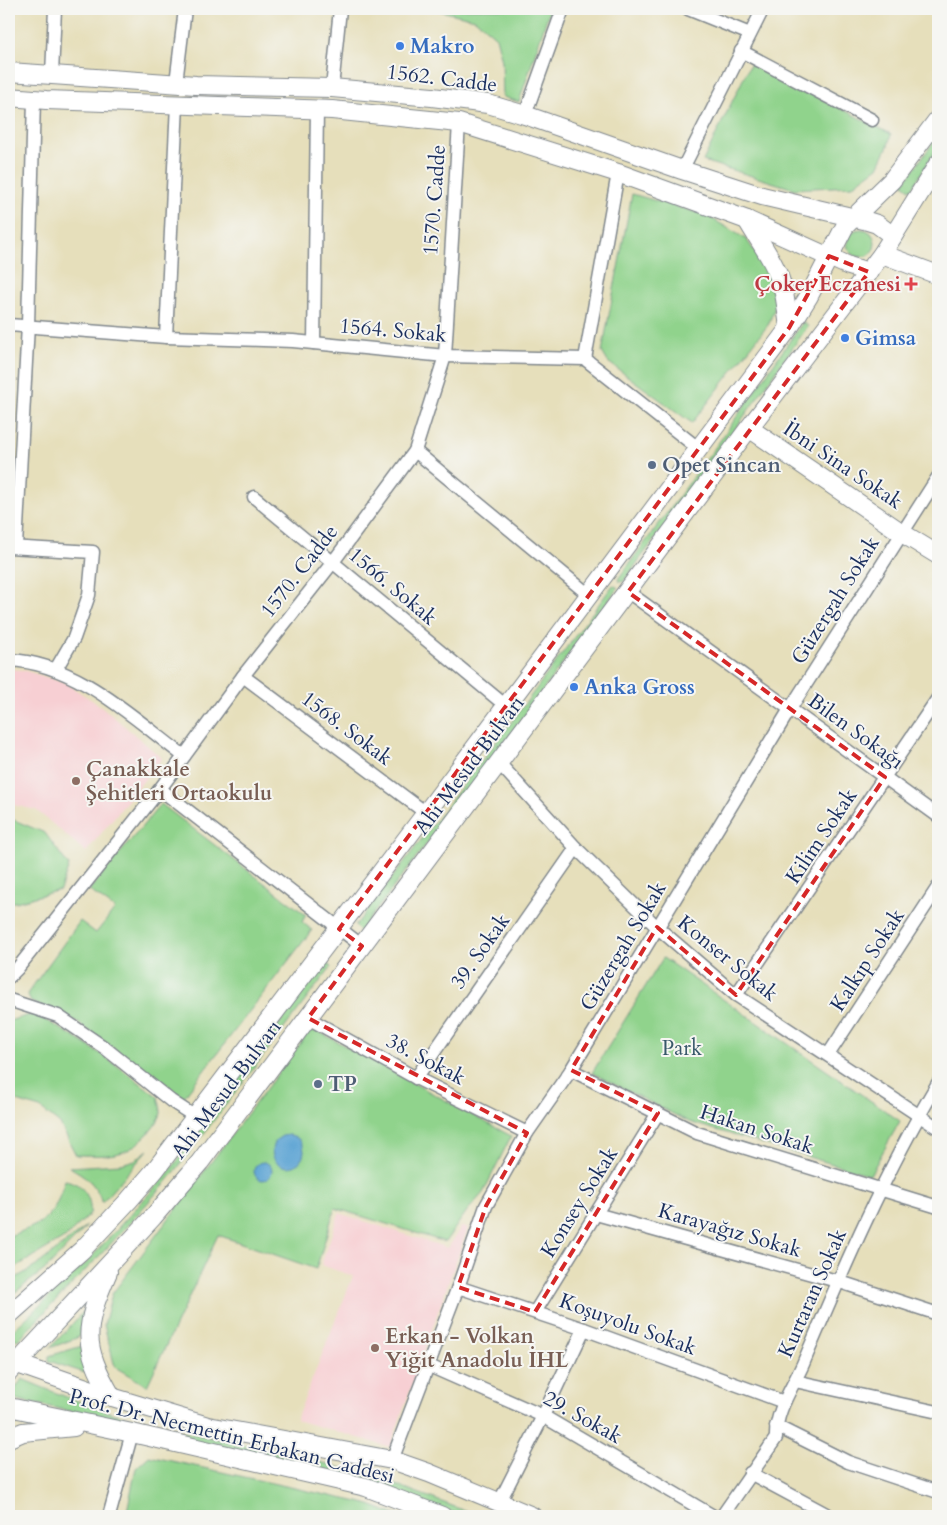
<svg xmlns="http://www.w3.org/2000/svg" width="947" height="1525" viewBox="0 0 947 1525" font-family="Cardo,serif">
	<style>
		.built { fill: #f7cfd3 }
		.green { fill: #90d38c; stroke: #568175 }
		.water { fill: #5ea5d4; stroke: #3c6a99 }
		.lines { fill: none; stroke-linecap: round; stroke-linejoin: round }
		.street-casing { stroke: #80878c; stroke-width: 15 }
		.secondary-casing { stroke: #80878c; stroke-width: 20 }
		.street { stroke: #fff; stroke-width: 12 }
		.secondary { stroke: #fff; stroke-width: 18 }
		.marked { fill: none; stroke: #d62828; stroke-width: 4; stroke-dasharray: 10 6; stroke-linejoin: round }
		.shop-dot { fill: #3f7fe0; stroke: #f6f6f2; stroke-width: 2 }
		.health-dot { fill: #e0444e; stroke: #f6f6f2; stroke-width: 2 }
		.service-dot { fill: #5c6f8a; stroke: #f6f6f2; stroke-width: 2 }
		.education-dot { fill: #8d6e63; stroke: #f6f6f2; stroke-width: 2 }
		.labels { text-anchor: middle; stroke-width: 4; stroke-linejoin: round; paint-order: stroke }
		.shop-label { font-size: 21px; font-weight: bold; fill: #366cbe; stroke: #f6f6f2; text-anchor: start }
		.street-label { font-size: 21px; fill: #1b2f5e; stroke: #f6f6f2 }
		.health-label { font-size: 21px; font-weight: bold; fill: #be3a42; stroke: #f6f6f2; text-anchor: end }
		.service-label { font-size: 21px; font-weight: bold; fill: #4e5e75; stroke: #f6f6f2; text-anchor: start }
		.education-label { font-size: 21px; font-weight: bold; fill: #785e54; stroke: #f6f6f2; text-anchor: start }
		.park-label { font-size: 21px; fill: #38586a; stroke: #f6f6f2 }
	</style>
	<rect width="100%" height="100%" fill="#f6f6f2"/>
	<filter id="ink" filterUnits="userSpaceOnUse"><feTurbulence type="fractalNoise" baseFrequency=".02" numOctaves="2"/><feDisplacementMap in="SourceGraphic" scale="10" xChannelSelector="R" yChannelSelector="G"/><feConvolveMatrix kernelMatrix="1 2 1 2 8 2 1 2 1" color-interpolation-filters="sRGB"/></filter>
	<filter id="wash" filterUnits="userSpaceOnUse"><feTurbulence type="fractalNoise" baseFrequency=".0096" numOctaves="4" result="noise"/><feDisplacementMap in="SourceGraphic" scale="20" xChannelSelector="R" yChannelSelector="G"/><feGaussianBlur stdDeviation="1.12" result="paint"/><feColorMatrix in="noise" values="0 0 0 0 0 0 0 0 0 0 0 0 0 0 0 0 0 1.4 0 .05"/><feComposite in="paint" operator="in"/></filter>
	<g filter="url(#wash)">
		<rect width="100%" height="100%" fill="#e6dfbb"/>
		<g class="built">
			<path d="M9 669 23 670 65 683 101 706 162 758 86 852 36 810 9 804Z"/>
			<path d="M339 1213 448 1248 461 1227 468 1228 390 1447 296 1420 353 1276 321 1265Z"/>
		</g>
		<g class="green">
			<path d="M432 9H550L519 102 503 97 502 61 496 37 475 19Z"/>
			<path d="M751 63 891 134 888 146 878 167 852 186 794 189 703 161Z"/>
			<path d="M938 136V146L911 190 903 184Z"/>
			<path d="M632 194 706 215 746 239 769 272 778 300 768 325 692 423 608 362 602 352Z"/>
			<circle cx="861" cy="243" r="14"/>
			<path d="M803 322 808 326 716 456 623 582 619 581 618 579 712 452Z"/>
			<path d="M613 585 617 587V589L513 731 360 931 355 926 507 728Z"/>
			<path d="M161 804 306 915 302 922 312 930 183 1098 67 1015 31 1002 27 994 80 921 96 933 115 909 89 890Z"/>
			<path d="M9 818 45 833 69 866 60 890 16 902H9Z"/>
			<path d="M663 958 900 1121 870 1175 689 1122 592 1073Z"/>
			<path d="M325 962 331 967 170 1178 107 1248 18 1340 9 1336V1334L86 1263 169 1172Z"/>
			<path d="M33 1014C78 1036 119 1066 158 1097 159 1101 161 1108 161 1113 159 1125 135 1149 123 1152 108 1157 91 1155 76 1155L60 1124 40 1108 9 1099V1021Z"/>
			<path d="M312 1028 511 1136 483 1193 467 1211 445 1242 335 1208 316 1269 218 1235 147 1386 115 1367 104 1325 112 1294Z"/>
			<path d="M148 1150 102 1202C96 1184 85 1175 69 1167L121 1164 135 1160Z"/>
			<path d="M65 1180C82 1183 92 1197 90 1214L66 1237 9 1271V1236C47 1222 53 1219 65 1180Z"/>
			<path d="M87 1226 47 1268 9 1297V1282L36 1266Z"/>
			<path d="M84 1311 79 1337 50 1348Z"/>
			<path d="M82 1346 83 1357 91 1375 49 1361V1356Z"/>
			<path d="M22 1379C65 1397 109 1414 154 1425 220 1441 288 1452 353 1471 396 1484 437 1500 478 1516H463L447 1510 102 1418 9 1398Z"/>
			<path d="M149 1456 367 1504 398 1516H126L136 1468Z"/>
		</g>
		<g class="water">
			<circle cx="288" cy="1151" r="16"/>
			<circle cx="263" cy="1171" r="9"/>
		</g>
	</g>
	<g filter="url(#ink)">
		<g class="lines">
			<defs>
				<g id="street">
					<path d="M688 9 750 34"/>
					<path d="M741 51 872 120"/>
					<path d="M52 74 55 9"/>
					<path d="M176 83 185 9"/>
					<path d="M332 88 340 9"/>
					<path d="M525 115 563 9"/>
					<path d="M682 170 763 9"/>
					<path d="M9 325 166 337 293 341 445 356 585 359 618 173"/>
					<path d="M166 337 177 104"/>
					<path d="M314 343 317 109"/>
					<path d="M585 359 699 449"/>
					<path d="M415 451 589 595"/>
					<path d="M254 497 506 706"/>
					<path d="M16 546 28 325 34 99"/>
					<path d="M9 547 93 552 89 595 74 638 56 669"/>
					<path d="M628 592 938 816"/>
					<path d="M9 660C77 663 132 717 184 756"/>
					<path d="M243 676 426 813"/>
					<path d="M499 763 576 848 657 927 736 995 938 1128"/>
					<path d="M160 789 362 946"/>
					<path d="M9 977 17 969 160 789 243 676 333 562 415 451 445 356 459 123"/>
					<path d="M736 995 938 698"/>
					<path d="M9 1000 58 1016 105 1048 171 1101 194 1116"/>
					<path d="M308 1018 416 1078 527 1133"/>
					<path d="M828 1055 938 887"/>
					<path d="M571 1070 697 1133 938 1207"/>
					<path d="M416 1078 576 848"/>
					<path d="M596 1214 837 1281 938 1314"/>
					<path d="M458 1287 584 1329 784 1402"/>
					<path d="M535 1312 658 1113"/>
					<path d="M427 1365 543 1416 713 1516"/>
					<path d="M795 1381 938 1412"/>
					<path d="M776 1426 848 1462 938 1492"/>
					<path d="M392 1460 458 1287 486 1206 527 1133 571 1070 790 709 938 477"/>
					<path d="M750 1473 830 1516"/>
					<path d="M500 1501 543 1416 584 1329"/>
					<path d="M109 1516 132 1433"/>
					<path d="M722 1516 776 1438C775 1411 793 1387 803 1364 843 1269 885 1172 938 1083"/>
				</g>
				<g id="secondary">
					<path d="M9 72 196 85 332 88 432 97 488 104 525 115 682 170 762 196 864 220 877 224 893 236"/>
					<path d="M9 97 46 100 332 110 459 123 618 173 747 220 849 266 869 272"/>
					<path d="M747 220C759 241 775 262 782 285 786 299 787 313 789 328"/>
					<path d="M882 254 938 275"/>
					<path d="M749 428 902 533 938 555"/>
					<path d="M108 1272C84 1327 81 1344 112 1397"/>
					<path d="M9 1315 82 1250 129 1200 155 1170 426 813 789 328 809 296 845 226 892 180 938 119"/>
					<path d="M9 1361 112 1397 208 1426 392 1460 429 1473 532 1516"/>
					<path d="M9 1372 153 1217 200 1162 749 428 882 254 938 164"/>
					<path d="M9 1407 132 1433 366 1487 442 1516"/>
					<path d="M9 1438 23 1432 74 1427"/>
				</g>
			</defs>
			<use href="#street" class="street-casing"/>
			<use href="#secondary" class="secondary-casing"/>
			<use href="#street" class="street"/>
			<use href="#secondary" class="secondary"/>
		</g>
	</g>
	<path class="marked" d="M829 256 869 272 628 592 885 777 736 995 657 927 571 1070 658 1113 535 1312 458 1287 486 1206 527 1133 308 1018 362 946 339 929 789 328Z"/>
	<g class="shop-dot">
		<circle cx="400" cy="46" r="5"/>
		<circle cx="845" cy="338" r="5"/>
		<circle cx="574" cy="687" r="5"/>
	</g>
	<path class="health-dot" d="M908.5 276.5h5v5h5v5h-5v5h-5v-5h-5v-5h5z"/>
	<g class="service-dot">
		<circle cx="652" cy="465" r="5"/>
		<circle cx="318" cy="1084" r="5"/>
	</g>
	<g class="education-dot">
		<circle cx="76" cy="781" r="5"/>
		<circle cx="375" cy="1348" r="5"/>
	</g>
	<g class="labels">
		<g class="shop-label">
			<text x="410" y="53">Makro</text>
			<text x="855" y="345">Gimsa</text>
			<text x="584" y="694">Anka Gross</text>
		</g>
		<g class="street-label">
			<text transform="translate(442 78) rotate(7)" y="7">1562. Cadde</text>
			<text transform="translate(434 200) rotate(-86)" y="7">1570. Cadde</text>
			<text transform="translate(393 330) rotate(5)" y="7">1564. Sokak</text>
			<text transform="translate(843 465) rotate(34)" y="7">İbni Sina Sokak</text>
			<text transform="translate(299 571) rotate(-52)" y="7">1570. Cadde</text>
			<text transform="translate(393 586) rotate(40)" y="7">1566. Sokak</text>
			<text transform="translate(835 600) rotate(-58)" y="7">Güzergah Sokak</text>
			<text transform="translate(347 728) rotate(37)" y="7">1568. Sokak</text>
			<text transform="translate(856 731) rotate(36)" y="7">Bilen Sokağı</text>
			<text transform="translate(469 765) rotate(-53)" y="7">Ahi Mesud Bulvarı</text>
			<text transform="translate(821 836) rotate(-56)" y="7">Kilim Sokak</text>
			<text transform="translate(623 946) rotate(-59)" y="7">Güzergah Sokak</text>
			<text transform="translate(480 951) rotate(-55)" y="7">39. Sokak</text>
			<text transform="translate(728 958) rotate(39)" y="7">Konser Sokak</text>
			<text transform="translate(867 960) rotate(-57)" y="7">Kalkıp Sokak</text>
			<text transform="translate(426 1059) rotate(28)" y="7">38. Sokak</text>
			<text transform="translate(226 1089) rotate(-53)" y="7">Ahi Mesud Bulvarı</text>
			<text transform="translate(757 1129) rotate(18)" y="7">Hakan Sokak</text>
			<text transform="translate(579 1202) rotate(-58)" y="7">Konsey Sokak</text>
			<text transform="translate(730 1230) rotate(16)" y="7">Karayağız Sokak</text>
			<text transform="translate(812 1293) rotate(-66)" y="7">Kurtaran Sokak</text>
			<text transform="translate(628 1324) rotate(20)" y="7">Koşuyolu Sokak</text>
			<text transform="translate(583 1417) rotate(29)" y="7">29. Sokak</text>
			<text transform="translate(232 1436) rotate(14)" y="7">Prof. Dr. Necmettin Erbakan Caddesi</text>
		</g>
		<g class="health-label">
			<text x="901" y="291">Çoker Eczanesi</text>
		</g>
		<g class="service-label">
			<text x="662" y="472">Opet Sincan</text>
			<text x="328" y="1091">TP</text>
		</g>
		<g class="education-label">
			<text x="86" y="776">Çanakkale<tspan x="86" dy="24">Şehitleri Ortaokulu</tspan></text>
			<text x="385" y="1343">Erkan - Volkan<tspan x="385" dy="24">Yiğit Anadolu İHL</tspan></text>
		</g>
		<g class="park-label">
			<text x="682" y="1055">Park</text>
		</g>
	</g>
	<rect width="947" height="1525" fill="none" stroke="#f6f6f2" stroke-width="30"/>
</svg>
